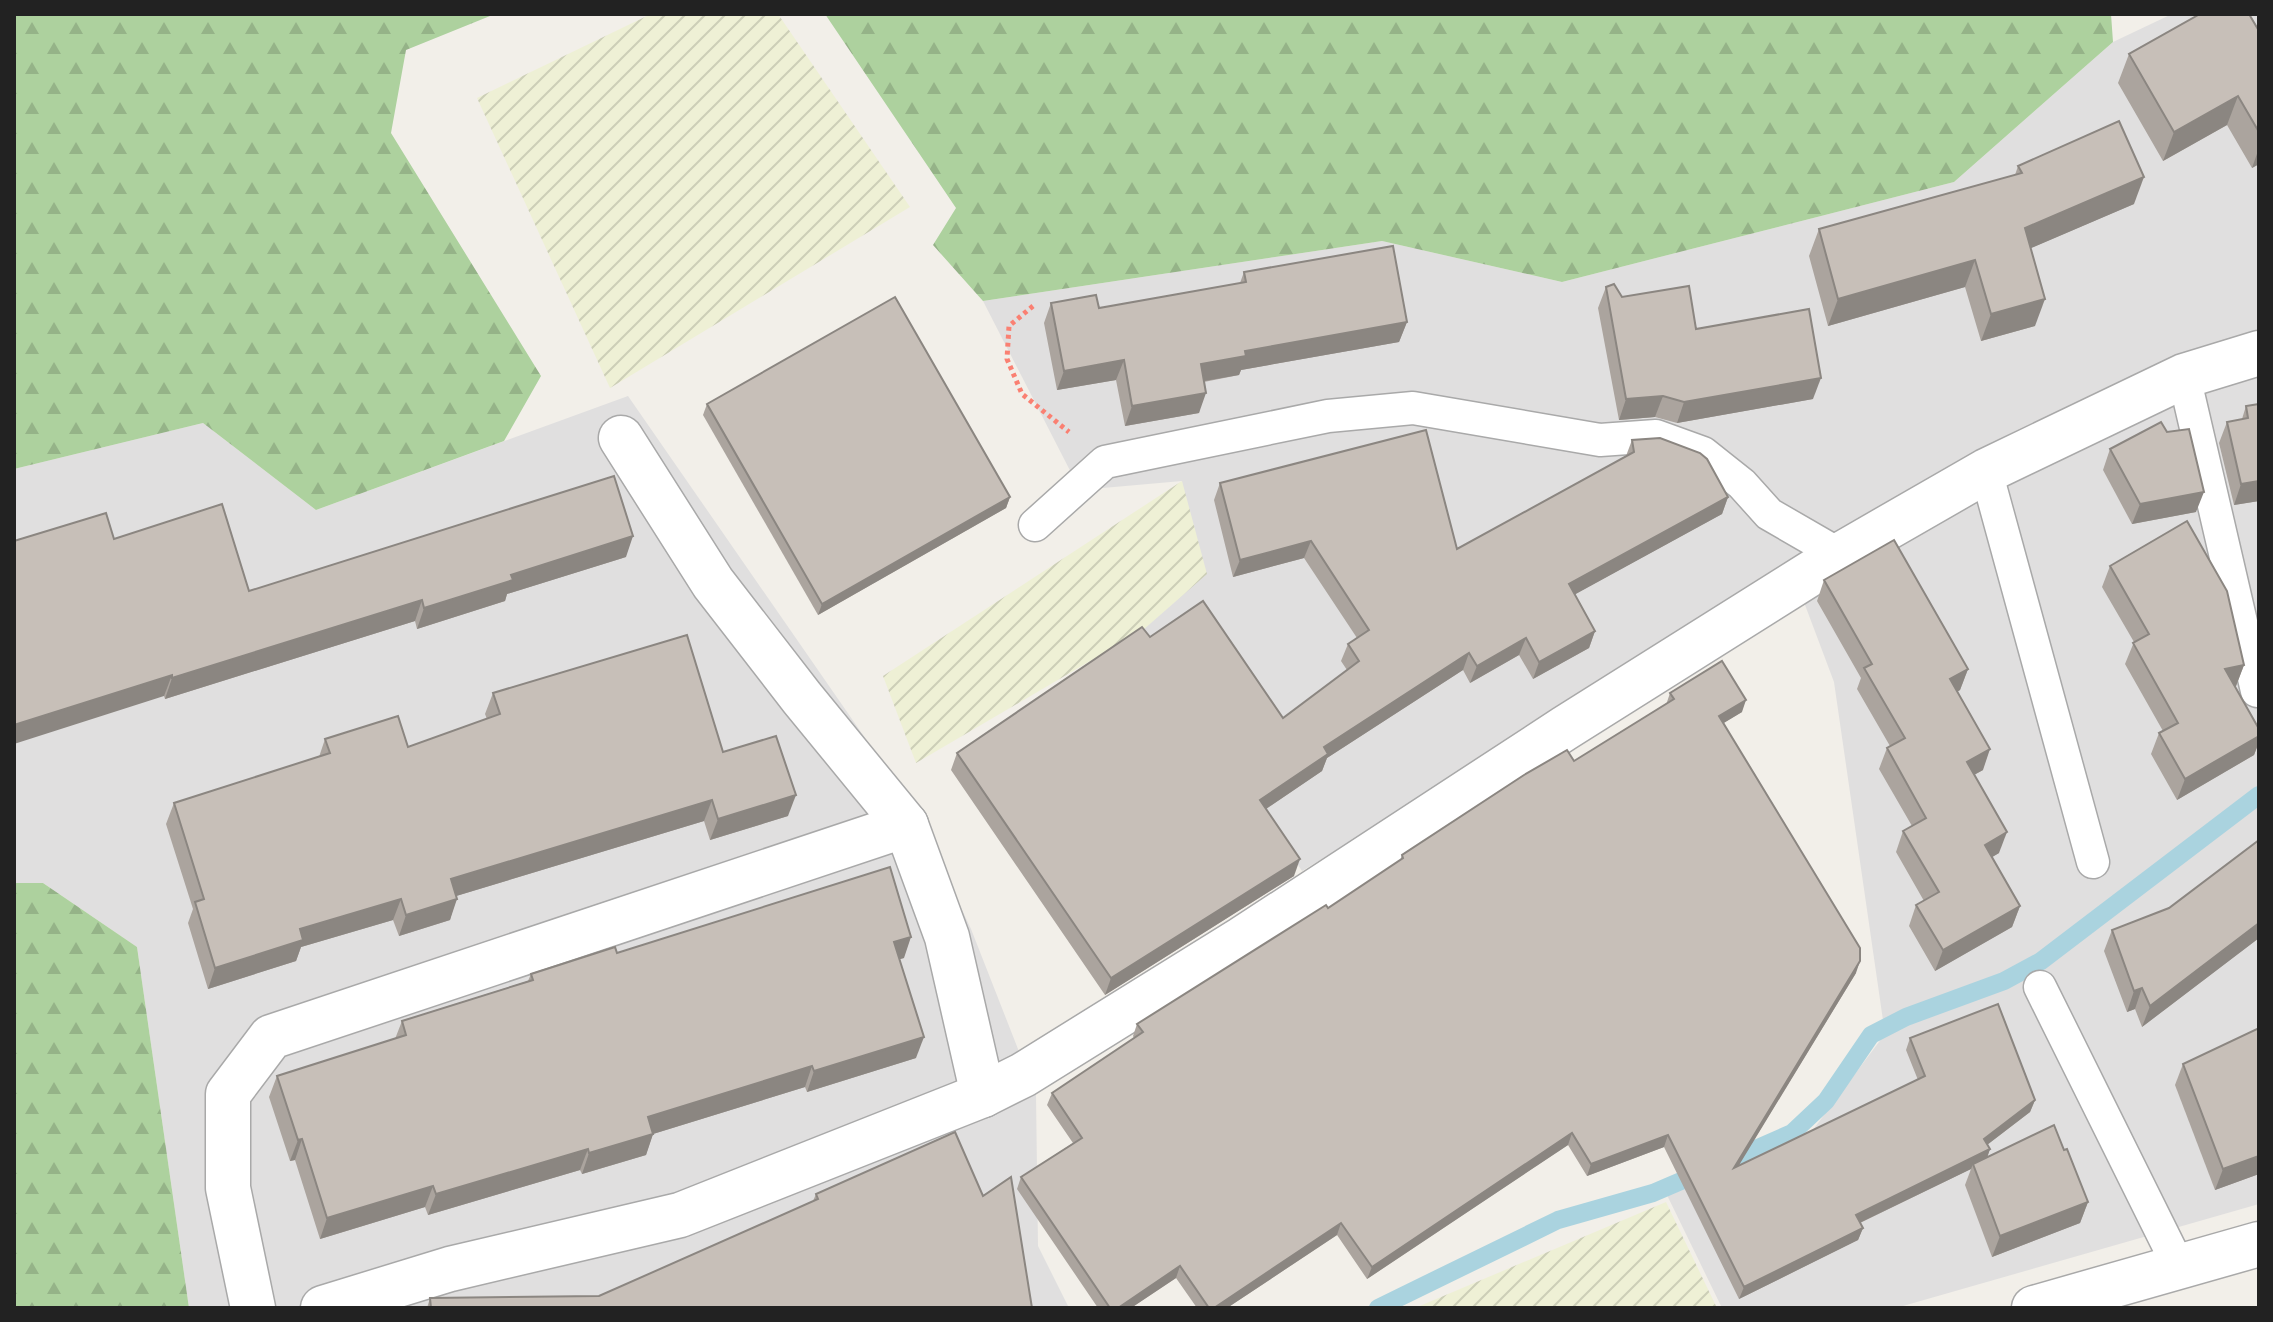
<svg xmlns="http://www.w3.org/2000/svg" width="2273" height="1322" viewBox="0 0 2273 1322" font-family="'Fira Sans Condensed',sans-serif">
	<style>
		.residential { fill: #e0dfdf }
		.farmland { fill: url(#farmland-furrows) }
		.forest { fill: url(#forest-firs) }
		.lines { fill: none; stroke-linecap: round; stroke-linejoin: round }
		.stream { stroke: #aad3df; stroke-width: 18 }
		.service-casing { stroke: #a9a9a9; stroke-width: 35 }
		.minor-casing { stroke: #a9a9a9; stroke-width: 47 }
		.tertiary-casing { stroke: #a9a9a9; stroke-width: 47 }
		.path { stroke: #fa8072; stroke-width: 5; stroke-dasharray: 4 4; stroke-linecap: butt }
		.service { stroke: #fff; stroke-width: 32 }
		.minor { stroke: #fff; stroke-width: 44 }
		.tertiary { stroke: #fff; stroke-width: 44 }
		.wall { fill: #aba49e }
		.shaded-wall { fill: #8b8681 }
		.building { fill: #c7bfb8; stroke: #8b8681; stroke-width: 2 }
	</style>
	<defs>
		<pattern id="farmland-furrows" width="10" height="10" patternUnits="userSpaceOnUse" patternTransform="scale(2)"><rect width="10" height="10" fill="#eef0d5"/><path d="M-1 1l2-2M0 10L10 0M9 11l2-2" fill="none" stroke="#ccceb7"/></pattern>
		<pattern id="forest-firs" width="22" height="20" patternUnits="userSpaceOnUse" patternTransform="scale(2)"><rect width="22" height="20" fill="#add19e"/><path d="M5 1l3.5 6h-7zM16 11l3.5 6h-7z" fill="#95b388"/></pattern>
	</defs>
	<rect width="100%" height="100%" fill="#f2efe9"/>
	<g class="residential">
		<path d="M2172 14H2259V1204L1896 1308H1722L1666 1193 1812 1131 1885 1034 1834 682 1793 573 1302 871 1143 630 1182 481 1080 490 983 301 1382 241 1562 282 1954 182 2113 42Z"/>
		<path d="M628 396 915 810 971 929 1036 1095 1038 1246 1069 1308H189L137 947 43 883H14V469L203 423 316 510Z"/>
	</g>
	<g class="farmland">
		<path d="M651 14H778L910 207 610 388 477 98Z"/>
		<path d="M1182 481 1207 574 1143 630 916 763 883 676Z"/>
		<path d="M1666 1202 1717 1308H1415Z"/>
	</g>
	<g class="forest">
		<path d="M14 14H495L406 50 391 133 541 376 504 441 316 510 203 423 14 469Z"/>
		<path d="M825 14H2111L2113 42 1954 182 1562 282 1382 241 983 301 933 245 956 208Z"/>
		<path d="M14 883H43L137 947 189 1308H14Z"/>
	</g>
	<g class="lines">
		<g class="stream">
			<path d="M1726 1162 1792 1133 1826 1101 1871 1035 1906 1017 2004 981 2041 961 2259 795"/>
			<path d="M1378 1308 1558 1220 1653 1193 1702 1172"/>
		</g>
		<defs>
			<g id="service">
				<path d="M2184 376 2257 691"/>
				<path d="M1986 471 2093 862"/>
				<path d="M1035 525 1105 462 1328 416 1413 408 1600 440 1656 436 1703 453 1742 484 1769 514 1840 555"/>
				<path d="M2040 987 2179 1267"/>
			</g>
			<g id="minor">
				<path d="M621 438 713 583 802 698 906 825 947 937 983 1095"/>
				<path d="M253 1308 228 1188V1094L271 1037 906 825"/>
				<path d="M323 1308 450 1269 680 1215 983 1095 1023 1075 1242 939 1565 728 1840 555 1986 471 2184 376 2259 353"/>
			</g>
			<path id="tertiary" d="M2034 1308 2259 1244"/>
		</defs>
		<use href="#service" class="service-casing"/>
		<use href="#minor" class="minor-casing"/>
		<use href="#tertiary" class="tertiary-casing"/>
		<path class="path" d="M1033 306 1009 326 1007 359 1022 394 1069 432"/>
		<use href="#service" class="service"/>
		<use href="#minor" class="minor"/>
		<use href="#tertiary" class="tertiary"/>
	</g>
	<g class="wall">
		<path d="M2259 31V164L2252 168 2227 125 2163 161 2118 83 2129 54Z"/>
		<path d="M2018 166 2134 204 2031 248 2035 326 1981 341 1965 287 1828 326 1809 256 1819 229 2015 175Z"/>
		<path d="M1244 272 1407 322 1399 342 1241 370 1239 375 1204 382 1199 413 1125 426 1116 380 1057 390 1044 323 1051 303 1099 308 1240 283Z"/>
		<path d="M1606 287 1622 297 1696 329 1813 399 1677 423 1655 417 1619 420 1598 308Z"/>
		<path d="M707 404 1010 497 1006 508 818 615 703 415Z"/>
		<path d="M2246 406 2259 501 2234 505 2219 443 2227 422 2242 419Z"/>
		<path d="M1632 440 1728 497 1722 514 1575 594 1595 631 1589 648 1533 679 1519 655 1470 683 1463 670 1327 758 1322 771 1266 809 1294 876 1105 995 951 770 957 753 1150 637 1283 718 1347 670 1341 661 1348 644 1357 638 1304 558 1233 577 1214 500 1220 483 1457 549 1626 456Z"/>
		<path d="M2110 449 2196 512 2132 524 2103 470Z"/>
		<path d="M114 539 249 591 626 557 507 594 505 601 417 629 415 621 165 699Z"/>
		<path d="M2110 566 2244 665 2236 686H2235L2259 729V742L2254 755 2177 800 2151 754 2159 733 2163 731 2125 664 2134 642 2102 587Z"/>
		<path d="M1824 580 1968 669 1960 690 1957 692 1983 770 1974 775 1999 853 1992 857 2020 906 2012 927 1935 971 1909 926 1916 905 1924 901 1896 852 1903 831 1912 826 1879 769 1887 748 1890 746 1857 689 1861 678 1817 601Z"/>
		<path d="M493 693 723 752 788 816 710 840 704 821 456 896 450 920 399 936 393 920 301 947 296 961 208 989 188 923 193 909 166 824 174 803 319 757 325 739 408 747 487 719 485 714Z"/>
		<path d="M1670 693 1742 712 1723 723 1856 973 1738 1166 1918 1080 1906 1050 1910 1038 2035 1100 2030 1112 1987 1145 1990 1149 1987 1157 2064 1150 2088 1202 2080 1223 1992 1257 1965 1185 1971 1169 1860 1223 1863 1228 1858 1240 1739 1299 1664 1147 1587 1176 1568 1145 1367 1279 1337 1235 1227 1308H1197L1176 1278 1131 1308H1098L1017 1189 1021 1177 1073 1143 1047 1105 1052 1093 1134 1038 1133 1036 1137 1024 1328 908 1400 861 1402 855 1574 761 1666 705Z"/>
		<path d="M2259 840V938L2142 1027 2135 1009 2127 1012 2104 951 2112 930 2169 908Z"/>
		<path d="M617 953 904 958 899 959 916 1058 807 1092 805 1087 653 1134 646 1155 582 1174 580 1170 428 1215 425 1207 320 1239 295 1160 290 1161 269 1097 277 1076 395 1039 402 1021 528 981 531 974Z"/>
		<path d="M2183 1064 2259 1174 2215 1190 2175 1085Z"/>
		<path d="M816 1194 1032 1308H427L430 1298 599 1296 813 1201Z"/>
	</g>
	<g class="shaded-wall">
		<path d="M2238 96 2227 125 2163 161 2174 132Z"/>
		<path d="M2259 148V164L2252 168Z"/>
		<path d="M2144 177 2134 204 2015 255 2025 228Z"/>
		<path d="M1975 260 1965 287 1828 326 1838 299Z"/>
		<path d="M2045 299 2035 326 1981 341 1991 314Z"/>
		<path d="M1407 322 1399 342 1241 370 1239 375 1193 383 1201 364 1245 351Z"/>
		<path d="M1124 360 1116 380 1057 390 1064 371Z"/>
		<path d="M1821 378 1813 399 1677 423 1684 402Z"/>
		<path d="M1206 393 1199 413 1125 426 1132 406Z"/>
		<path d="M1663 396 1655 417 1619 420 1626 399Z"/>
		<path d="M2259 481V501L2234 505 2241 484Z"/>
		<path d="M2204 492 2196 512 2132 524 2140 504Z"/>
		<path d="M1010 497 1006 508 818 615 822 604Z"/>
		<path d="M1728 497 1722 514 1563 601 1569 584Z"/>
		<path d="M633 536 626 557 507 594 505 601 417 629 424 608 511 575Z"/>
		<path d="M1311 541 1304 558 1233 577 1240 560Z"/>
		<path d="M422 600 415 621 165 699 172 678Z"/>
		<path d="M1595 631 1589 648 1533 679 1539 662Z"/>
		<path d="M1526 638 1519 655 1470 683 1477 666Z"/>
		<path d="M1469 653 1463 670 1327 758 1322 771 1254 817 1260 800 1324 747Z"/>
		<path d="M2244 665 2236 686 2217 690 2225 669Z"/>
		<path d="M1968 669 1960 690 1942 700 1950 679Z"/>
		<path d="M172 675 164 696 14 744V725Z"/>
		<path d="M1746 700 1742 712 1714 729 1719 716Z"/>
		<path d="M2259 736V742L2254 755 2177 800 2185 779Z"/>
		<path d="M1990 749 1983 770 1959 783 1967 762Z"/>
		<path d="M796 795 788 816 710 840 718 819Z"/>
		<path d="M712 800 704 821 443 900 451 879Z"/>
		<path d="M2007 832 1999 853 1977 866 1985 845Z"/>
		<path d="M1300 859 1294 876 1105 995 1111 978Z"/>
		<path d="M401 899 393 920 301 947 296 961 208 989 215 968 300 929Z"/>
		<path d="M457 899 450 920 399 936 406 915Z"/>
		<path d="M2020 906 2012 927 1935 971 1943 950Z"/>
		<path d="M2259 923V938L2142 1027 2150 1006Z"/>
		<path d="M911 937 904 958 886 963 894 942Z"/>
		<path d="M1860 961 1856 973 1730 1180 1734 1168Z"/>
		<path d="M2142 988 2135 1009 2127 1012 2134 991Z"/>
		<path d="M924 1037 916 1058 807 1092 814 1071Z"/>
		<path d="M812 1066 805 1087 640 1138 648 1117Z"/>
		<path d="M2035 1100 2030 1112 1979 1151 1984 1139Z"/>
		<path d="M1572 1133 1568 1145 1367 1279 1372 1267Z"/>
		<path d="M653 1134 646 1155 582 1174 589 1153Z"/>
		<path d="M1668 1135 1664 1147 1587 1176 1591 1164Z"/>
		<path d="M302 1139 295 1160 290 1161 298 1140Z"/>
		<path d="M588 1149 580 1170 428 1215 436 1194Z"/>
		<path d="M1990 1149 1986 1161 1973 1164 1971 1169 1851 1227 1856 1215Z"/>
		<path d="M2259 1156V1174L2215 1190 2223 1169Z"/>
		<path d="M433 1186 425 1207 320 1239 327 1218Z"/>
		<path d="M2088 1202 2080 1223 1992 1257 2000 1236Z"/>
		<path d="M1341 1223 1337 1235 1227 1308H1214Z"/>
		<path d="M1863 1228 1858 1240 1739 1299 1744 1287Z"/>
		<path d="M1180 1266 1176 1278 1131 1308H1118Z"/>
	</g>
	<g class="building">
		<path d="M2200 14H2249L2259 31V132L2238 96 2174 132 2129 54Z"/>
		<path d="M2119 121 2144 177 2025 228 2045 299 1991 314 1975 260 1838 299 1819 229 2022 173 2018 166Z"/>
		<path d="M1393 246 1407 322 1245 351 1246 356 1201 364 1206 393 1132 406 1124 360 1064 371 1051 303 1096 295 1099 308 1246 282 1244 272Z"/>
		<path d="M1614 284 1622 297 1689 286 1696 329 1809 309 1821 378 1684 402 1663 396 1626 399 1606 287Z"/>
		<path d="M895 297 1010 497 822 604 707 404Z"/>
		<path d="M2259 404V481L2241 484 2227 422 2248 418 2246 406Z"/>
		<path d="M2161 422 2167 432 2189 429 2204 492 2140 504 2110 449Z"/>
		<path d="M1426 430 1457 549 1634 452 1632 440 1660 438 1700 453 1707 459 1728 497 1569 584 1595 631 1539 662 1526 638 1477 666 1469 653 1324 747 1328 754 1260 800 1300 859 1111 978 957 753 1142 627 1150 637 1203 601 1283 718 1359 661 1348 644 1369 630 1311 541 1240 560 1220 483Z"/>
		<path d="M614 476 633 536 511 575 513 580 424 608 422 600 172 678V675L14 725V541L106 513 114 539 222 504 249 591Z"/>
		<path d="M2187 521 2227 591 2244 665 2225 669 2259 729V736L2185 779 2159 733 2178 723 2133 643 2149 634 2110 566Z"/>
		<path d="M1894 540 1968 669 1950 679 1990 749 1967 762 2007 832 1985 845 2020 906 1943 950 1916 905 1939 892 1903 831 1926 818 1887 748 1905 738 1864 668 1872 664 1824 580Z"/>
		<path d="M687 635 723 752 776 736 796 795 718 819 712 800 451 879 457 899 406 915 401 899 300 929 303 940 215 968 195 902 204 899 174 803 330 753 325 739 398 716 408 747 500 714 493 693Z"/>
		<path d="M1722 661 1746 700 1719 716 1860 948V961L1734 1168 1925 1076 1910 1038 1998 1004 2035 1100 1984 1139 1990 1149 1856 1215 1863 1228 1744 1287 1668 1135 1591 1164 1572 1133 1372 1267 1341 1223 1214 1308H1209L1180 1266 1118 1308H1110L1021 1177 1082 1138 1052 1093 1143 1032 1137 1024 1326 905 1328 908 1403 858 1402 855 1524 775 1567 750 1574 761 1674 699 1670 693Z"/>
		<path d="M2259 840V923L2150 1006 2142 988 2134 991 2112 930 2169 908Z"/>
		<path d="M890 867 911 937 894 942 924 1037 814 1071 812 1066 648 1117 653 1134 589 1153 588 1149 436 1194 433 1186 327 1218 302 1139 298 1140 277 1076 406 1035 402 1021 533 980 531 974 615 947 617 953Z"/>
		<path d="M2259 1028V1156L2223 1169 2183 1064Z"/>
		<path d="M2054 1125 2064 1150 2067 1149 2088 1202 2000 1236 1973 1164Z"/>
		<path d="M955 1132 983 1196 1011 1177 1032 1308H431L430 1298 599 1296 818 1199 816 1194Z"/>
	</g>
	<rect width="2273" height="1322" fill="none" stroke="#222222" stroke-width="32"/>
</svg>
